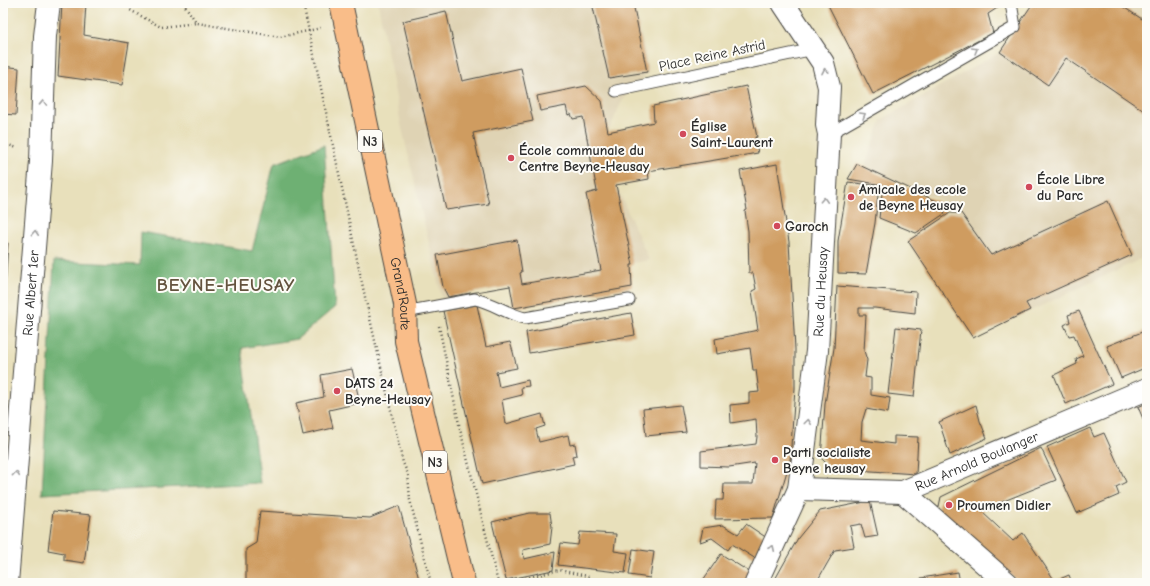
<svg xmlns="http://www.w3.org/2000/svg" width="1150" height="586" viewBox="0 0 1150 586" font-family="'Comic Neue',sans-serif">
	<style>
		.built { fill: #dfd3b4 }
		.forest { fill: #6eb073; stroke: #4c6e4f }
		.building { fill: #cf9c61 }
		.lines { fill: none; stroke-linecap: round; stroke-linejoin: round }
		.service-casing { stroke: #474641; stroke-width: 13 }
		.minor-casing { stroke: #474641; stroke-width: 24 }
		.primary-casing { stroke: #474641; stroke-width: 24 }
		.path { stroke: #474641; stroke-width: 2.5; stroke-dasharray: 1 3; stroke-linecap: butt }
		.service { stroke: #fff; stroke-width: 11 }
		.minor { stroke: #fff; stroke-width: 22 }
		.primary { stroke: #f9bd89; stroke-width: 22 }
		.oneway { stroke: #a0a0a0 }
		.poi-dot { fill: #d1495b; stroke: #fdfcf7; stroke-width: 1.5 }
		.labels { text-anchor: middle; stroke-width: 4; stroke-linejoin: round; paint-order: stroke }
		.shield { fill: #fdfcf7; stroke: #6a6a68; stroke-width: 1 }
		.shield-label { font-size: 13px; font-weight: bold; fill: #2b2b2b }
		.street-label { font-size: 14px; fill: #2b2b2b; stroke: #fdfcf7 }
		.poi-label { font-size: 14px; font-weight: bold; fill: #2b2b2b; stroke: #fdfcf7; text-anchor: start }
		.district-label { font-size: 18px; font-weight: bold; letter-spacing: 1px; fill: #64533e; stroke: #fdfcf7 }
	</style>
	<rect width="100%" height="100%" fill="#fdfcf7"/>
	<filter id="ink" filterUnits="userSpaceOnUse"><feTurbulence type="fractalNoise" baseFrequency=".025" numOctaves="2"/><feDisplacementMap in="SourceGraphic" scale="8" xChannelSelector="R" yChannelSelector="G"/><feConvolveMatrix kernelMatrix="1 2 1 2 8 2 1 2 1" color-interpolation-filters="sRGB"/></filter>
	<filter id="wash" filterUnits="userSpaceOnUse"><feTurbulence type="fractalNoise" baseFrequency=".012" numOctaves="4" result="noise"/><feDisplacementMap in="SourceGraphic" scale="16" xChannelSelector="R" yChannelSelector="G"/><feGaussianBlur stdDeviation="0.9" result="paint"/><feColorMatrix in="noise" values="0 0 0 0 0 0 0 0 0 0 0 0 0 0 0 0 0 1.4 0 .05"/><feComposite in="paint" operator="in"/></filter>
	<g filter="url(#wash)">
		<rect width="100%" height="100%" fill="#e8e0bb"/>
		<g class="built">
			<path d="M378 3H634L649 72 623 99 608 132 616 185 649 260 442 299 401 124Z"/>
			<path d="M1033 3H1147V256L973 338 908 241 955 207 865 166 881 120 1000 52Z"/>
		</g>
		<path class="forest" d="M324 145 335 307 297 339 242 348 260 483 42 494 54 261 140 265 141 232 252 251 274 164Z"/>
		<g id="blocks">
			<g class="building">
				<path d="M62 3H86L84 35 129 43 122 85 58 76Z"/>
				<path d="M592 3H633L647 72 609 78Z"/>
				<path d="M827 3H1005L988 14 993 33 873 94Z"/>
				<path d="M1033 3H1117L1142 19 1147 13V113L1066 58 1048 85 1000 52Z"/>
				<path d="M446 11 462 81 521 68 533 121 473 133 489 204 446 210 403 21Z"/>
				<path d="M3 66 19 68 16 115 3 114Z"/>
				<path d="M586 86 602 101 608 132 654 122 653 106 746 86 757 137H755L758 153 648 171 649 179 616 185 633 265H631L632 287 514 308 510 286 448 297 443 287 437 255 517 240 522 272 520 273 522 284 601 270 586 194 597 191 583 117 573 119 571 114 568 115 566 106 540 111 537 96Z"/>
				<path d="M777 164 789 242 795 349V388L790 461 773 518 715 519 716 500H723L724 484H753L755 463 729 467 701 466V451L756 444 757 437 756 419 731 423 730 405 749 403V393L759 392 756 370H753L750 348 717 354 715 339 758 330 752 291 756 289 753 273H749L748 231 745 211 747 210 740 171Z"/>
				<path d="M857 164 947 206 944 214 916 233 879 218 883 185 848 179Z"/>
				<path d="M848 182 879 186 875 223 866 274 838 273V241Z"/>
				<path d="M1108 201 1132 255 1026 303 1030 310 973 338 908 241 950 213H961L991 255Z"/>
				<path d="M3 242 8 243 5 288H3Z"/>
				<path d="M837 286 916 292 915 313 875 308H859V315H866L864 351 867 360 865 377 871 378V395L890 398 888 413 866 409 862 422 861 440 894 444V436L918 437 916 474 842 469 829 466 821 458 825 404 834 348Z"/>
				<path d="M477 305 486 347 510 342 513 352 517 368 496 372 499 387 528 380 529 386 521 387 522 395 502 400 506 424 542 414 545 426 536 429 539 442 568 435 570 445 575 444 577 455 572 456 574 464 482 484 443 311Z"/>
				<path d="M1079 311 1112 384 1066 404 1054 375 1077 364 1076 359 1083 356 1074 335 1069 336 1064 325 1070 322 1068 315Z"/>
				<path d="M631 313 635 335 529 353 526 332Z"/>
				<path d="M896 327 921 330 914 397 888 394Z"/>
				<path d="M1147 330V367L1121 378 1107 346Z"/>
				<path d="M352 369 360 403 329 410 333 428 303 435 296 403 324 397 321 375Z"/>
				<path d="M1147 403V428L1138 407Z"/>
				<path d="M681 405 686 432 646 436 643 409Z"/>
				<path d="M976 405 980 421 987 438 950 455 939 422Z"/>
				<path d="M1090 428 1094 437 1104 433 1126 482 1116 487 1119 495 1077 513 1047 447Z"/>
				<path d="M1041 448 1056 480 984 509 982 512 1013 541 1023 533 1055 581 1069 575 1072 583H1020L938 511 941 497Z"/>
				<path d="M870 501 878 536 865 538 861 524 850 526 854 547 835 550 816 583H773L798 538 820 511Z"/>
				<path d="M399 506 420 583H246V549L256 543 260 511 370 518Z"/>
				<path d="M53 511 91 515 84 563 64 560V553L48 550Z"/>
				<path d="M529 513H550L552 527 550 544 523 550 524 559 555 552 553 570 506 580 492 522Z"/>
				<path d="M746 524 767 538 756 559 732 544 728 550 712 538 700 542 703 528 723 525 738 534Z"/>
				<path d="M580 532 616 534 614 551 628 553 625 573 558 565 561 543 578 545Z"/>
				<path d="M633 549 654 552 650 578 629 575Z"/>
				<path d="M721 554 751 573 744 583H701Z"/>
				<path d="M958 572 960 583H921V578Z"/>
			</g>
		</g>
	</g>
	<g filter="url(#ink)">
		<use href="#blocks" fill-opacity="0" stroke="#474641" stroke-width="1"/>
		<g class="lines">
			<defs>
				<g id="service">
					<path d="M616 91 814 49"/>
					<path d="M829 134 1015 27 1011 3"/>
					<path d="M405 312 475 299C493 303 507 314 525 318L629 300"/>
				</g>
				<g id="minor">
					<path id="s1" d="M799 489 903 492 1147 389"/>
					<path d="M903 492 1007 583"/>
					<path id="s2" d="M7 583 41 161 45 36 49 3"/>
					<path id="s3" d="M756 583 799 489 817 351 829 134 827 125 829 87 823 63 783 3"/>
				</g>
				<g id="primary">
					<path id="s4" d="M341 3 405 304 406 341 464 583"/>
				</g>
			</defs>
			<use href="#service" class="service-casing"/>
			<use href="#minor" class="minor-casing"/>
			<use href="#primary" class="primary-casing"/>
			<g class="path">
				<path d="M133 3 130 10 161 27 197 23 280 37 321 28"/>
				<path d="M183 3 197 23"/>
				<path d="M303 3 365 297 403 463 408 474 410 500 431 583"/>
				<path d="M3 143 17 148"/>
				<path d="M439 326 460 429 498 583"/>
				<path d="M506 583 559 570 587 576 596 583"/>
			</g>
			<use href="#service" class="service"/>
			<use href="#minor" class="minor"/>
			<use href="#primary" class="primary"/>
		</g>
		<defs><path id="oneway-chevron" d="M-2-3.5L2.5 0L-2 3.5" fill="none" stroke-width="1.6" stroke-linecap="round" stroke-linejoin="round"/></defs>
		<g class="oneway">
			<use href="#oneway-chevron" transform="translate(975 50) rotate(-30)"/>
			<use href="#oneway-chevron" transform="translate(825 71) rotate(-102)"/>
			<use href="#oneway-chevron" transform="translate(43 103) rotate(-88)"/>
			<use href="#oneway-chevron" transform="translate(863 115) rotate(-30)"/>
			<use href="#oneway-chevron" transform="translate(824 200) rotate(-87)"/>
			<use href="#oneway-chevron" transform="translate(35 233) rotate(-86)"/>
			<use href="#oneway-chevron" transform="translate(808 422) rotate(-83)"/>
			<use href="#oneway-chevron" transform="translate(16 474) rotate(-85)"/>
			<use href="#oneway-chevron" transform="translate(772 548) rotate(-65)"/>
		</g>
	</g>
	<g class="poi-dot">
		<circle cx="683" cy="134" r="4"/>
		<circle cx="511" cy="158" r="4"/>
		<circle cx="1029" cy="187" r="4"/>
		<circle cx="851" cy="197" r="4"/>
		<circle cx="777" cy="226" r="4"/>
		<circle cx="337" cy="391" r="4"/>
		<circle cx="775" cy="460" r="4"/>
		<circle cx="949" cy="505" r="4"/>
	</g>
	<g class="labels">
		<g class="shield">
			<rect x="358" y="130" width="24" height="22" rx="3"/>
			<rect x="423" y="451" width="24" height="22" rx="3"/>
		</g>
		<g class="shield-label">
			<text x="370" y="146">N3</text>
			<text x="435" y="467">N3</text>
		</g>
		<g class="street-label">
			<text transform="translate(712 55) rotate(-12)" y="5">Place Reine Astrid</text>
			<text dy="5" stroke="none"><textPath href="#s3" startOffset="302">Rue du Heusay</textPath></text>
			<text dy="5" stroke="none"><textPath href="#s2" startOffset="291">Rue Albert 1er</textPath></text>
			<text dy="5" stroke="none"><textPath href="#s4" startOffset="297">Grand'Route</textPath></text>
			<text dy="5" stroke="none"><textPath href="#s1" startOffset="184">Rue Arnold Boulanger</textPath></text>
		</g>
		<g class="poi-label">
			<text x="691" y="131">Église<tspan x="691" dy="16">Saint-Laurent</tspan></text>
			<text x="519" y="155">École communale du<tspan x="519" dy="16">Centre Beyne-Heusay</tspan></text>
			<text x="1037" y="184">École Libre<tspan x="1037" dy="16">du Parc</tspan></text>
			<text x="859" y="194">Amicale des ecole<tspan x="859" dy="16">de Beyne Heusay</tspan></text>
			<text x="785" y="231">Garoch</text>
			<text x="345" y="388">DATS 24<tspan x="345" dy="16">Beyne-Heusay</tspan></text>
			<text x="783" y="457">Parti socialiste<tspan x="783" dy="16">Beyne heusay</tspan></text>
			<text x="957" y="510">Proumen Didier</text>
		</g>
		<g class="district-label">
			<text x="226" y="291">BEYNE-HEUSAY</text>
		</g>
	</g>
	<rect width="1150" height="586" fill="none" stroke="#fdfcf7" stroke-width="16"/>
</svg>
